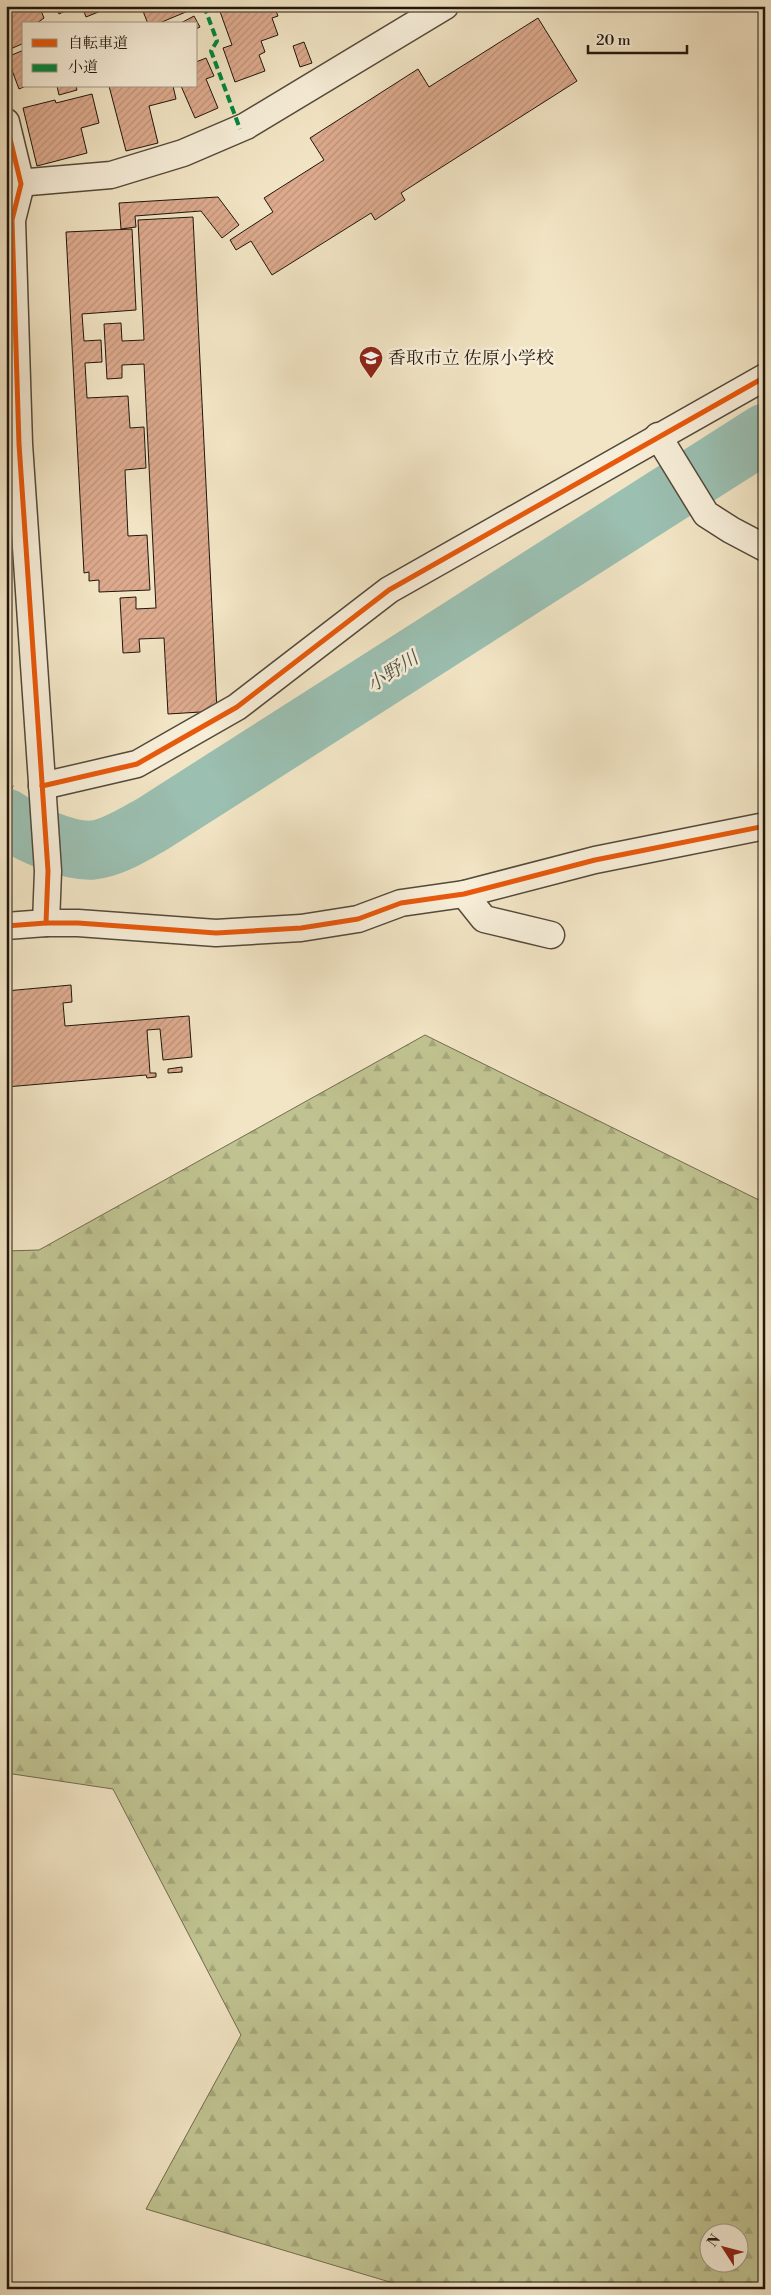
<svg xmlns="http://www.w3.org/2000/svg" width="771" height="2295" viewBox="0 0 771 2295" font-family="'Libre Bodoni','Noto Serif JP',serif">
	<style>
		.forest { fill: url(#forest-firs); stroke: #706c4e; fill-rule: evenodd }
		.water { fill: url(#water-ripples); stroke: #6a7b6f }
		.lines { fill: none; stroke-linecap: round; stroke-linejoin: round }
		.shore { stroke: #5e6a5e; stroke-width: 1 }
		.river { stroke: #9bbfb1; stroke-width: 59 }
		.building { fill: url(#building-hatch); stroke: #20160c }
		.minor-casing { stroke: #544a3a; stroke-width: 29 }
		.path { stroke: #20160c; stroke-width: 3; stroke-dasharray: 1 2.5; stroke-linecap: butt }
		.minor { stroke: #f7eed9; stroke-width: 26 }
		.quiet { stroke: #00873e; stroke-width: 4; stroke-dasharray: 8 4; stroke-linecap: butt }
		.cycleway-casing { stroke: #f7eed9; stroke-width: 8 }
		.cycleway { stroke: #e8590c; stroke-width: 5 }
		.labels { text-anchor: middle; stroke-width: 5; stroke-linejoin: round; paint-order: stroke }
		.poi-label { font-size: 18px; fill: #20160c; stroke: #f7eed9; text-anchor: start }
		.water-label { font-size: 19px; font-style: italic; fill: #4b5146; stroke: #f7eed9 }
	</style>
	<defs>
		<pattern id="forest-firs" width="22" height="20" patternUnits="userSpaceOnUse" patternTransform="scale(1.25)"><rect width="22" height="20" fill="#c0c391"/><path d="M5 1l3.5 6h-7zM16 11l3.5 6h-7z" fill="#a5a77c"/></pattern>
		<pattern id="water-ripples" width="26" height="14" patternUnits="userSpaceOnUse" patternTransform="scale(1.25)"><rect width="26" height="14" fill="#9bbfb1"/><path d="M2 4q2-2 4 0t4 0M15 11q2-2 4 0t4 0" fill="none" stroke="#85a397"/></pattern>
		<pattern id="building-hatch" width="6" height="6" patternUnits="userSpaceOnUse" patternTransform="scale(1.25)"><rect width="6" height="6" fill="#ddaa8e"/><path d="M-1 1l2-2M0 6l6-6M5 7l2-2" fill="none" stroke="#bd9279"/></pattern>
	</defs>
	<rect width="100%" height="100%" fill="#f2e5c5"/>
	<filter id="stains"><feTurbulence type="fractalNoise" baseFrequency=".004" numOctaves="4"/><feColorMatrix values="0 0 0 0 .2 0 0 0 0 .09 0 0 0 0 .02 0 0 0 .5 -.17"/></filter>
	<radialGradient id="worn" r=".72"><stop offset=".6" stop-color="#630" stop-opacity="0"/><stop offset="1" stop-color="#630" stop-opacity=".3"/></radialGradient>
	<path class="forest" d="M425 1035 765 1203V2289H413L146 2209 241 2035 113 1789 6 1773V1251L39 1250ZM708 2232H738V2262H708Z"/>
	<path class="water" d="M6 793 34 809 31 855 6 839Z"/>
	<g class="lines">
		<g class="shore">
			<path d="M6 798 28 813 26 843 23 844 6 835"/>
			<path d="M6 806 22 816 20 832 6 829"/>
		</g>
		<path class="river" d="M6 818C26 833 68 852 93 850 113 848 134 834 151 825L765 433"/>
	</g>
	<g class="building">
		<path d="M6 6H39L44 18 36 24H24V43L6 51Z"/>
		<path d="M55 6H70L71 8 59 14Z"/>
		<path d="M82 6H113L86 17Z"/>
		<path d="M119 6H131L120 10Z"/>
		<path d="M141 6H192L193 9 157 24H148Z"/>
		<path d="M218 6H274L278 16 272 18 278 35 261 41 265 52 259 55 265 71 235 82 223 48 232 45Z"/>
		<path d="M194 16 200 27 196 29V24H179Z"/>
		<path d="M538 18 577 81 401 193 405 200 375 220 371 213 272 275 251 241 236 250 230 240 273 212 264 198 324 160 310 138 418 69 429 87Z"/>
		<path d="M304 42 312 63 300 67 293 46Z"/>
		<path d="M24 50V86H26L19 89 7 57Z"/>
		<path d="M206 58 214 76 206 79 218 108 195 118 181 86H196V62Z"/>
		<path d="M57 86H76L77 90 59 95Z"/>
		<path d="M109 86H173L176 99 149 106 158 143 126 151Z"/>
		<path d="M92 94 99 123 81 128 87 153 37 166 23 108 55 100 56 103Z"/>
		<path d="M218 197 239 225 222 238 201 211 135 216 136 227 121 229 119 203Z"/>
		<path d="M193 217 217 711 168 714 164 638 139 639 140 652 123 653 120 598 136 597V609L156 608 144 364 122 365V378L107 379 104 324 121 323 122 341 144 340 138 220Z"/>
		<path d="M132 229 136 310 82 314 84 341 101 340 102 362 85 363 87 398 128 396 130 428 144 427 146 468 125 470 128 536 147 535 150 590 99 592V580L89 581V572L84 573 66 232Z"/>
		<path d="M71 985 72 1002 63 1003 65 1026 189 1016 192 1057 163 1060 160 1029 147 1030 150 1073H156V1077L147 1078 146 1075 6 1087V991Z"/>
		<path d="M182 1067V1072L168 1073V1069Z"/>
	</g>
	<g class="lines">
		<defs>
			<g id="minor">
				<path d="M6 122 21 184 12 220 19 444 48 871 46 923 6 926"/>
				<path d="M6 184 111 175 183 153 246 126 445 6"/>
				<path d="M658 436 706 514 731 530 765 548"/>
				<path d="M42 786 137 764 237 707 389 590 765 377"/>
				<path d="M464 894 484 919 551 935"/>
				<path d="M46 923H78L216 933 301 928 358 919 401 903 464 894 595 860 765 826"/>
			</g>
		</defs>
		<use href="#minor" class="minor-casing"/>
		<path class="path" d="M6 784 13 787"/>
		<use href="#minor" class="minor"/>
		<path class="quiet" d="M204 6 217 41 211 51 240 129"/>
		<defs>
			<g id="cycleway">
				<path d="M6 122 21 184 12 220 19 444 48 871 46 923 6 926"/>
				<path d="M42 786 137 764 237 707 389 590 765 377"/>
				<path d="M46 923H78L216 933 301 928 358 919 401 903 464 894 595 860 765 826"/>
			</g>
		</defs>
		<use href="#cycleway" class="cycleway-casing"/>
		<use href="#cycleway" class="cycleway"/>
	</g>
	<defs>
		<symbol id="school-pin" viewBox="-11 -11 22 30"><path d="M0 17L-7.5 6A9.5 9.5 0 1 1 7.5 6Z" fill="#8f2418" stroke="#f7eed9"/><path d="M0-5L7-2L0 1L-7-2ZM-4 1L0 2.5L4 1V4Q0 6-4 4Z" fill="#fff"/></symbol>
	</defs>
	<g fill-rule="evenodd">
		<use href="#school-pin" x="357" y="344" width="28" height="38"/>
	</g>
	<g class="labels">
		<g class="poi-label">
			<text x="388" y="364">香取市立 佐原小学校</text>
		</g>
		<g class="water-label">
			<text transform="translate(392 671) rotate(-33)" y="7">小野川</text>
		</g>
	</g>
	<rect width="771" height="2295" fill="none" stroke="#f2e5c5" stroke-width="25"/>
	<rect x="8" y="8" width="756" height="2280" fill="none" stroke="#20160c" stroke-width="2.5"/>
	<rect x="12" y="12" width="746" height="2270" fill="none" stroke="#20160c"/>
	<rect x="22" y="22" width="175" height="65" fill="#f7eed9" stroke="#a19887"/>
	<rect x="32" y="39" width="25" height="8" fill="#e8590c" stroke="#a19887"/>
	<text x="68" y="48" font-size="15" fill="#20160c">自転車道</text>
	<rect x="32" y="64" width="25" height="8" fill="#00873e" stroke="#a19887"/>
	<text x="68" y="72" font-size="15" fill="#20160c">小道</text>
	<g transform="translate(724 2248) rotate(306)"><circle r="24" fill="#f7eed9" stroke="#a19887"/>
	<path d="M0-4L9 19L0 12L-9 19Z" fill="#8f2418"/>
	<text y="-8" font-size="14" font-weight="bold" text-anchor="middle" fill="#20160c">N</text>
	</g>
	<path d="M588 45v8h99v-8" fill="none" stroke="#20160c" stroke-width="2.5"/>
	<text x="596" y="45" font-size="15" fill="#20160c" stroke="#f7eed9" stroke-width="4" paint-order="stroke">20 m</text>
	<rect width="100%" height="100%" filter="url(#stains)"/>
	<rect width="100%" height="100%" fill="url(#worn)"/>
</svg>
